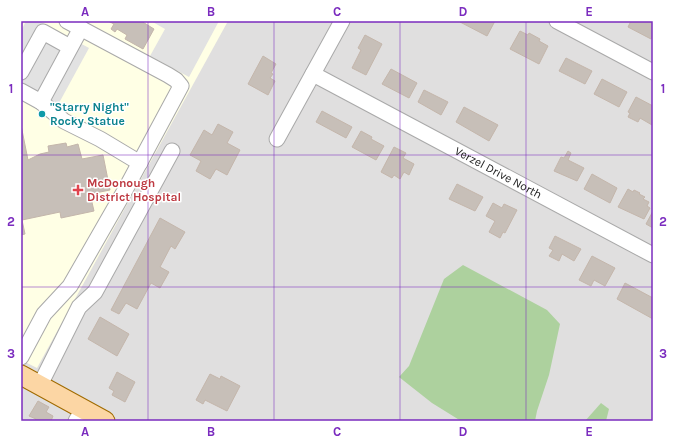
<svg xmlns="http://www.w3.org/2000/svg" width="674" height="442" viewBox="0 0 674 442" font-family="Karla,sans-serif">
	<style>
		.residential { fill: #e0dfdf }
		.education { fill: #ffffe5 }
		.forest { fill: #add19e }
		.parking { fill: #e2e2e2 }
		.building { fill: #c7bfb8; stroke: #c4b6ab }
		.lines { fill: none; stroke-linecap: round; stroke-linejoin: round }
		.minor-casing { stroke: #a9a9a9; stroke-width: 17 }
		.major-casing { stroke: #a06b00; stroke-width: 21 }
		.minor { stroke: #fff; stroke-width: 15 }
		.major { stroke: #fcd6a4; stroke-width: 19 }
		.grid { fill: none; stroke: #7b2cbf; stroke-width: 1; stroke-opacity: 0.55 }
		.culture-dot { fill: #0f9aa8; stroke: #fff; stroke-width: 1.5 }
		.health-dot { fill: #e0444e; stroke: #fff; stroke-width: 1.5 }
		.labels { text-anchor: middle; stroke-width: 3; stroke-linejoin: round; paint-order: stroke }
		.culture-label { font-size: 12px; font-weight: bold; fill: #0d838f; stroke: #fff; text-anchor: start }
		.street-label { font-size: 12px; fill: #222; stroke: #fff }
		.health-label { font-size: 12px; font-weight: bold; fill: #be3a42; stroke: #fff; text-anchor: start }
		.neatline { fill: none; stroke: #7b2cbf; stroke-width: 1.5 }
		.grid-label { font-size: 13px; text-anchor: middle; font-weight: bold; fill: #7b2cbf }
	</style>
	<rect width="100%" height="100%" fill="#f2efe9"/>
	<rect class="residential" x="21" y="21" width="632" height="400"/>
	<path class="education" d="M21 21H228L37 368 21 360Z"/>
	<g class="forest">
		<path d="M463 265 547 310 560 324 549 375 537 411 535 421H461L432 403 399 377 409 366 444 279Z"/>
		<path d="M601 403 609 409 606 421H585Z"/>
	</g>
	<g class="parking">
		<path d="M26 21H39L89 48 53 114 21 97V31Z"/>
		<path d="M151 21H219L189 77 150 56 165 29Z"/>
	</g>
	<g class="building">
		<path d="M108 21H141L154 29 143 49 125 39 127 35 117 29 115 32 111 29 114 24Z"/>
		<path d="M461 21H495L487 36 460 22Z"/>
		<path d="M631 21H653V35L651 39 628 27Z"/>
		<path d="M520 31 528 35 529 33 540 39 539 41 548 46 539 64 510 49Z"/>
		<path d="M365 35 382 44 366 75 352 68 361 50 358 48Z"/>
		<path d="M263 56 276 64 271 73 273 74 270 78 275 81 268 95 248 84Z"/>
		<path d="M566 58 592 71 585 84 559 71Z"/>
		<path d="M391 69 417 83 409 98 382 84Z"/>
		<path d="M602 79 627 92 619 107 594 94Z"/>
		<path d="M424 90 448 102 441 115 418 102Z"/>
		<path d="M636 97 653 106 652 125 640 118 638 122 628 117 630 113 628 112Z"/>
		<path d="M464 107 498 125 489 141 456 122Z"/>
		<path d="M322 111 352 127 346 138 316 122Z"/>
		<path d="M218 124 233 132 227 143 240 150 227 175 216 169 210 179 196 171 201 161 190 155 204 130 212 135Z"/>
		<path d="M21 125 28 160 40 154 49 152 48 146 66 143 67 147 78 144 82 159 103 155 110 190 90 194 94 211 61 218 60 212 22 220 25 234 21 235Z"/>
		<path d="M361 131 372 137 371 139 384 146 376 160 352 147Z"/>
		<path d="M394 147 406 153 403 158 414 164 409 175 404 172 400 179 394 175 392 178 381 172Z"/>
		<path d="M568 151 571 153 568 160 584 168 577 181 554 171 561 157 564 158Z"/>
		<path d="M592 174 617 188 610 203 584 189Z"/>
		<path d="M457 184 483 197 475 211 449 199Z"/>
		<path d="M628 189 633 192 634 190 640 193 639 194 645 197 643 199 649 202 647 206 650 208 644 219 618 207Z"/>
		<path d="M493 203 502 208 504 204 517 210 505 233 503 232 500 238 489 232 495 221 486 216Z"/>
		<path d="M653 211V228L646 224Z"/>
		<path d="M160 218 185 232 175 249 171 246 160 267 169 272 160 288 151 283 137 309 126 303 119 314 111 310Z"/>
		<path d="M555 236 581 249 574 261 562 254 559 261 549 256 553 250 549 248Z"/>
		<path d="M592 256 615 268 605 286 594 280 591 286 579 280Z"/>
		<path d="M625 283 653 298V319L617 299Z"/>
		<path d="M100 317 129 334 117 356 88 339Z"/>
		<path d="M117 372 135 382 125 402 112 395 114 391 109 388Z"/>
		<path d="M210 374 220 379 221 376 240 386 227 411 205 400 203 404 196 400Z"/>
		<path d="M38 401 49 407 46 412 53 416 51 421H35L36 419 29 416Z"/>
	</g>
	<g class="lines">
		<defs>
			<g id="minor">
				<path d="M557 21 653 72"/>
				<path d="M21 72 43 32 70 47"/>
				<path id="s1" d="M313 74 653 255"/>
				<path d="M21 91 41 102 64 121 100 139 140 163"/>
				<path d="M41 102 81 28"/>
				<path d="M277 139 342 21"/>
				<path d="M21 357 44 314 70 286 124 192 181 86 176 80 168 75 67 21"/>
				<path d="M40 385 79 307 95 292 172 151"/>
				<path d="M76 421 83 409"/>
			</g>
			<path id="major" d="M21 375 105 421"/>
		</defs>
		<use href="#minor" class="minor-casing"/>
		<use href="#major" class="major-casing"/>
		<use href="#minor" class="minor"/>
		<use href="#major" class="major"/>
	</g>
	<path class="grid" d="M148 21V421M274 21V421M400 21V421M526 21V421M21 155H653M21 287H653"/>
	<circle class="culture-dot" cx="42" cy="114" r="4"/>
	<path class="health-dot" d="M76 184h4v4h4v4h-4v4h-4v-4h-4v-4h4z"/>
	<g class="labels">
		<g class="culture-label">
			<text x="50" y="111">"Starry Night"<tspan x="50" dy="14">Rocky Statue</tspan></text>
		</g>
		<g class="street-label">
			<text dy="4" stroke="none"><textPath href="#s1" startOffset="210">Verzel Drive North</textPath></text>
		</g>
		<g class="health-label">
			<text x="87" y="187">McDonough<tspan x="87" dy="14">District Hospital</tspan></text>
		</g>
	</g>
	<rect width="674" height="442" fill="none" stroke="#ffffff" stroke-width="44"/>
	<rect x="22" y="22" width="630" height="398" class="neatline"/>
	<g class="grid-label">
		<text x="85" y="16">A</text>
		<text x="211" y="16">B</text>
		<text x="337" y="16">C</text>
		<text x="463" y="16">D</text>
		<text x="589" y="16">E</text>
		<text x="11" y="93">1</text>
		<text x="663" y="93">1</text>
		<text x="11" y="226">2</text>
		<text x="663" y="226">2</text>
		<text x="11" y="358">3</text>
		<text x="663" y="358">3</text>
		<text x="85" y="436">A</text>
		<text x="211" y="436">B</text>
		<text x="337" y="436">C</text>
		<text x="463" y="436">D</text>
		<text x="589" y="436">E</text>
	</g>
</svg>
